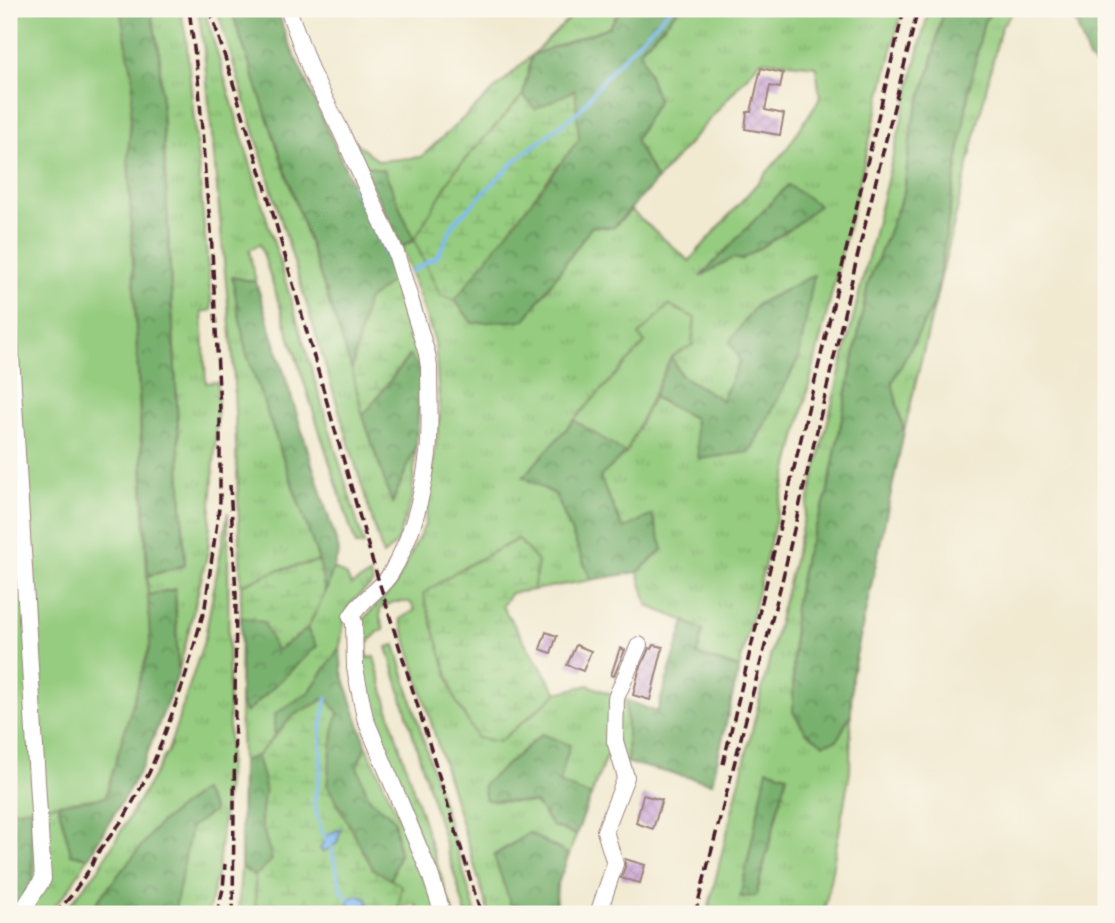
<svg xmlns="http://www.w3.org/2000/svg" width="1115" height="923" viewBox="0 0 1115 923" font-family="'Playpen Sans',sans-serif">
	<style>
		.grass { fill: url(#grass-tufts); stroke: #707655; stroke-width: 2 }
		.forest { fill: url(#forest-crowns); stroke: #61684c; stroke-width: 2 }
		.wetland { fill: url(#wetland-marsh); stroke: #707655; stroke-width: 2 }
		.garden { fill: #95cc7f; stroke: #707655; stroke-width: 2 }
		.water { fill: #81bcf3; stroke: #666e8f; stroke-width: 2 }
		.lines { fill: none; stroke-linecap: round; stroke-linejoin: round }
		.stream { stroke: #81bcf3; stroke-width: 3.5 }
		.building { fill: url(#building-cross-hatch) }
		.minor-casing { stroke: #9e847e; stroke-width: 18 }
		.minor { stroke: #fff; stroke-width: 16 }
		.rail { stroke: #4a1f2b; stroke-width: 3.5; stroke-dasharray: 10 5; stroke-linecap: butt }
	</style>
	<defs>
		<pattern id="grass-tufts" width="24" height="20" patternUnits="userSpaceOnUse" patternTransform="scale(1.75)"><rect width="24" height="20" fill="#95cc7f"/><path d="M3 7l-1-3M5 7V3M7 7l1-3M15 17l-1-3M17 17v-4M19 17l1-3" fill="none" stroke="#82af6e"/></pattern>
		<pattern id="forest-crowns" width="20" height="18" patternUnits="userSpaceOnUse" patternTransform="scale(1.75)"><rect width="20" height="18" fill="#78b06e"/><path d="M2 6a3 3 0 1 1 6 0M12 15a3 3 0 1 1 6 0" fill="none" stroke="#648f5b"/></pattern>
		<pattern id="wetland-marsh" width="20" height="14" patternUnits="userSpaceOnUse" patternTransform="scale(1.75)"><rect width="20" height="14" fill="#95cc7f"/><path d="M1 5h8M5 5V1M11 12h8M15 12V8" fill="none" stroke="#82af6e"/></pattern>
		<pattern id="building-cross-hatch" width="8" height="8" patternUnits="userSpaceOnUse" patternTransform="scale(1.75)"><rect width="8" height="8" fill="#cba4d6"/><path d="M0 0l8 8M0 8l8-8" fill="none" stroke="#a785ae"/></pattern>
	</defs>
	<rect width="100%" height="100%" fill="#fbf7ec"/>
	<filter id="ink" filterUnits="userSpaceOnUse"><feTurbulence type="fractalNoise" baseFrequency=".0143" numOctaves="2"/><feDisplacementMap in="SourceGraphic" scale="14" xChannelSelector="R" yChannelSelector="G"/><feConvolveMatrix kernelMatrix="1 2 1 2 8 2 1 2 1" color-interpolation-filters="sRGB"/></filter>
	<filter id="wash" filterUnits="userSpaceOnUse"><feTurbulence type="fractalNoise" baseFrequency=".00686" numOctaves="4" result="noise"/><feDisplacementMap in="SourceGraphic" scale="28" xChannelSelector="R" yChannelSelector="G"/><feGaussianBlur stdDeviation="1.57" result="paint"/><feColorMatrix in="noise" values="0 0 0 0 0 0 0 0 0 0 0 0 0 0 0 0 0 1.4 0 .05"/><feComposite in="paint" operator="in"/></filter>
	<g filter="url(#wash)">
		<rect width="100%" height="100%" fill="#f1e9d0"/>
		<g class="grass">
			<path d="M150 9H180L186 37 212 310 202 312 206 383 217 382 218 404 208 551 178 674 175 589 148 595V576L185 565 159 50Z"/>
			<path d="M198 9H204L364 545H356L260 244 249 250 256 282 233 277 246 352 319 561 276 571 241 585 233 357 204 50Z"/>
			<path d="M217 9H231L352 370 363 416 393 502 416 446 412 499 396 544 383 555Z"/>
			<path d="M579 9H621L609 27 532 55 523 95 454 172 440 295 455 300 472 322 525 320 592 226 613 228 631 210 689 261 784 153 820 98 816 66 761 60 657 180 635 140 658 100 640 50 679 9H902L739 668 697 655 703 630 685 621 648 606 638 572 663 549 652 516 623 529 599 477 626 453 653 397 694 418 700 459 740 361 722 400 681 375 671 357 692 345 645 343 524 477 556 495 591 580 533 590 538 562 518 539 457 571 423 594 527 719 557 693 588 685 626 700 628 763 606 757 591 796 559 783 486 800 536 803 552 826 576 835 569 855 529 833 494 855 514 914H489L400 619 415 610 410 602H393L380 609V617L384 630 378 632 366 645 368 658 374 657 394 729 453 914H450L376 729 359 666 361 622 395 586 425 525 440 414 435 342 402 247 414 240 362 165 350 139 379 161 421 157 532 55Z"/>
			<path d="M929 9H943L931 67 912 124 904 192 868 284 827 495 805 556 794 612 793 712 837 740 851 714 850 772 824 914H707Z"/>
			<path d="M994 9H1015L1001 27 904 432 892 383 935 302 968 96 984 21Z"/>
			<path d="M228 512 229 762 218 869 208 914H62L98 870 168 751 205 638Z"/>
			<path d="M333 568 347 576 351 585 370 575 373 583 350 604 345 616 340 647 309 692 274 715 275 736 257 756 242 761 240 701 247 712 316 646 307 629 325 593Z"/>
			<path d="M395 645 476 914H466L387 647Z"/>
			<path d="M366 745 429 884 438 914H418L416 904 397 908 402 887 391 880 399 855 394 819 368 797 357 766Z"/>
			<path d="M58 804 71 854 88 858 69 889 48 914H12L31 807Z"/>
			<path d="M241 867 255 876 256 914H238Z"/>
		</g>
		<g class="forest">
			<path d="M120 9H150L159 50 185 565 148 576 128 158 133 80Z"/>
			<path d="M231 9H277L286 37 353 186 380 239 393 280 367 301 352 370Z"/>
			<path d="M621 9H679L640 50 658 100 635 140 657 180 613 228 592 226 525 320 472 323 455 300 579 139 535 109 523 95 532 55 609 27Z"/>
			<path d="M943 9H994L984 21 969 91 935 302 892 383 904 432 852 675 851 714 837 740 823 744 806 732 793 712 794 612 805 556 827 495 868 284 904 192 912 124 931 67Z"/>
			<path d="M1067 9H1106V77L1089 59 1074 18Z"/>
			<path d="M362 165 384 170 414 240 402 247Z"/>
			<path d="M788 185 819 205 796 225 741 260 733 258 700 277Z"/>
			<path d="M814 275 799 358 750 452 699 459 694 418 653 397 671 357 681 375 722 400 740 361 730 341 757 304Z"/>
			<path d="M232 277 256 282 339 551 325 593 319 561 246 352Z"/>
			<path d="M410 355 422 372 416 446 392 503 363 416Z"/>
			<path d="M574 420 626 453 600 477 623 529 652 515 663 549 638 572 591 580 556 495 523 477Z"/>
			<path d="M175 589 178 674 142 767 88 858 71 854 58 804 105 797 150 645 148 595Z"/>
			<path d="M241 617 264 622 276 651 307 629 317 646 246 713 240 701Z"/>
			<path d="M685 621 703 630 697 655 739 668 712 783 628 763 626 700 657 712Z"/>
			<path d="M340 647 342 672 366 745 357 766 368 797 394 819 399 855 391 880 373 869 327 785 333 731 338 713 327 698 294 715 275 736 274 715 309 692Z"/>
			<path d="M542 734 570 745 559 783 591 796 576 835 552 826 536 803 486 800 483 785Z"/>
			<path d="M257 756 265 785 261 821 272 860 255 876 241 867 242 761Z"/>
			<path d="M767 769 787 775 756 896 740 897Z"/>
			<path d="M202 790 214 811 191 827 174 914H93L95 904 159 824Z"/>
			<path d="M31 807 33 881 12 914H9V811Z"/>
			<path d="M529 833 569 855 557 886 555 914H514L494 856Z"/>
		</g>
		<g class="wetland">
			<path d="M575 90 579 139 455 300 440 295 414 240 454 172 523 95 535 109Z"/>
			<path d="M393 280 410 321 422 372 409 355 363 416 352 370 367 301Z"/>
			<path d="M518 539 538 562 533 590 511 593 502 606 557 693 499 742 477 738 455 699 423 594 457 571Z"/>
			<path d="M319 561 325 593 307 629 276 651 264 622 241 617V585L276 571Z"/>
			<path d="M327 698 338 713 333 731 327 785 373 869 402 886 397 914H368L369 912 350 909 349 914H256L255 876 272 860 261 821 265 785 257 756 294 715Z"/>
		</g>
		<g class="garden">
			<path d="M9 9H120L133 80 128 158 150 645 105 797 9 811Z"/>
			<path d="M669 305 695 318 692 345 671 357 626 453 574 420 645 343 639 335Z"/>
		</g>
		<g class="water">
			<path d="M341 829 337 843 323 852 320 849 328 834Z"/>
			<path d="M358 895 367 899 369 912 368 914H349L350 909 348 899Z"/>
		</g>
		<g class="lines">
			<g class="stream">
				<path d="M353 186 380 239 406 312"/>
				<path d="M410 272 438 256 454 223 517 159 580 110 605 77 670 9"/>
				<path d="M327 698 321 729V768L314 802 321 830 331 847 341 889 348 899"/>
			</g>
		</g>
		<g id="blocks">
			<g class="building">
				<path d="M761 68 783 73 780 88 770 86 765 110 784 114 780 135 745 129 747 112H751Z"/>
				<path d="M546 632 557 636 551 653 540 649Z"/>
				<path d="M576 645 591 651 583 671 567 665Z"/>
				<path d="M654 645 663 647 650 700 633 695 639 671 649 648 652 649Z"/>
				<path d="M620 648 625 650 614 676 611 675Z"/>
				<path d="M643 795 662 800 653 829 636 823Z"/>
				<path d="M625 859 645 865 640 883 621 878 625 867Z"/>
			</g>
		</g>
	</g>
	<g filter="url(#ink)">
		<use href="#blocks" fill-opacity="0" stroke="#9e847e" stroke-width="2"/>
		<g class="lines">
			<defs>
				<g id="minor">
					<path d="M288 9 312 74 340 129 396 253 427 354 429 367C429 395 431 427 428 454 423 494 412 538 391 573 381 590 361 599 351 617L354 622 355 668 365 718 430 874 443 914"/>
					<path d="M9 322 43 879 20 914"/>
					<path d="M598 914 615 864 605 831 626 777 615 741 616 698 639 645"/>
				</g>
			</defs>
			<use href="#minor" class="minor-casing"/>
			<use href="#minor" class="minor"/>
			<g class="rail">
				<path d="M210 9 265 186 371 556 423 723 481 914"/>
				<path d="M230 485 236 595 233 914"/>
				<path d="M723 764 904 9"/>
				<path d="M55 914 71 896 91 867 96 855 124 818 149 773 161 744 184 681 205 607 220 501V410L211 229 206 186 199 87 189 9"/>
				<path d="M217 914 223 889 225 864"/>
				<path d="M695 914 783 577 856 262 918 9"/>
			</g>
		</g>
	</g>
	<rect width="1115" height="923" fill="none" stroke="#fbf7ec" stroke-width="35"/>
</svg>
